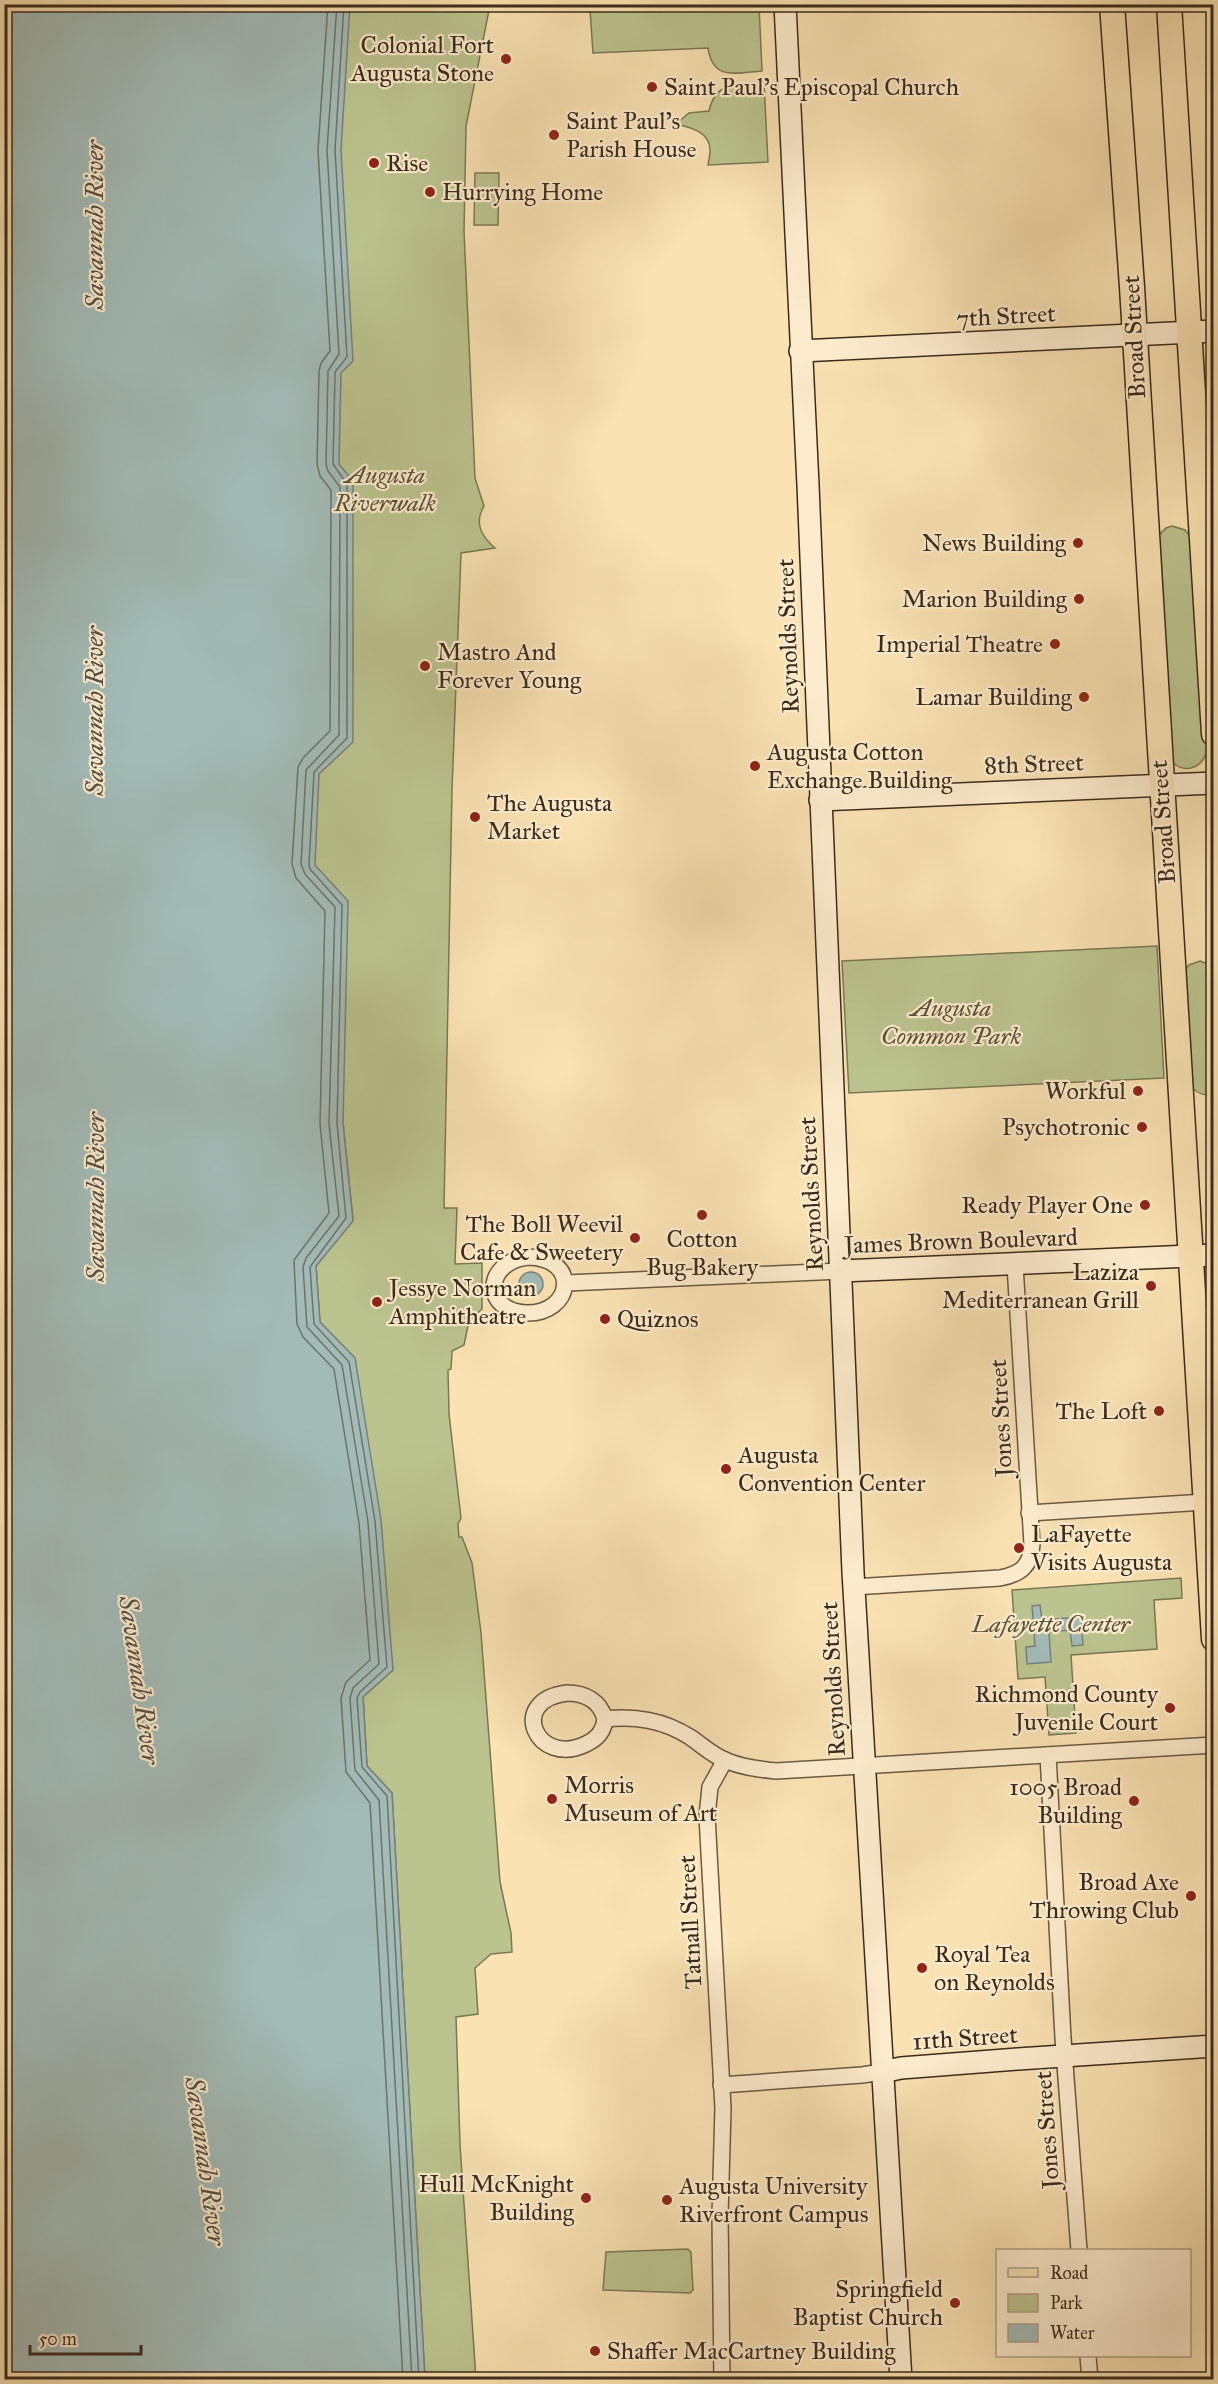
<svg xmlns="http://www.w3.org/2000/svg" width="1218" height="2384" viewBox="0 0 1218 2384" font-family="'IM FELL Great Primer',serif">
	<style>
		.green { fill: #bbc48f; stroke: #7b7856; stroke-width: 1.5 }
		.water { fill: #a2bbb7; stroke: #798179; stroke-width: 1.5 }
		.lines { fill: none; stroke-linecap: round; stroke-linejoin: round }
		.shore { stroke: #6e736a; stroke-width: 1.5 }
		.street-casing { stroke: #6b5942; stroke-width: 18 }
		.secondary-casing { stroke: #3b2b1d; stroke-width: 24 }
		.primary-casing { stroke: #3b2b1d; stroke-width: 27 }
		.street { stroke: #fceccd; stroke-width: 15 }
		.secondary { stroke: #fceccd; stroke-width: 21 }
		.primary { stroke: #fae2b2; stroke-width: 24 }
		.poi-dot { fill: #8f2418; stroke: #fceccd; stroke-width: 2 }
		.labels { text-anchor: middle; stroke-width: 4.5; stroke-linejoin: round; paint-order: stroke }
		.poi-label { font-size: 24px; fill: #3b2b1d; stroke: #fceccd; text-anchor: end }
		.street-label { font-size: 24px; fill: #3b2b1d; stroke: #fceccd }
		.park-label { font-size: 24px; font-style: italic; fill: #5b513a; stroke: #fceccd }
		.water-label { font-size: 26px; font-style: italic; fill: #554f44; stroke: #fceccd }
	</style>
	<rect width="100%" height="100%" fill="#fae2b2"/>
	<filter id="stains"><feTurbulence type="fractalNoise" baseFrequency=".00333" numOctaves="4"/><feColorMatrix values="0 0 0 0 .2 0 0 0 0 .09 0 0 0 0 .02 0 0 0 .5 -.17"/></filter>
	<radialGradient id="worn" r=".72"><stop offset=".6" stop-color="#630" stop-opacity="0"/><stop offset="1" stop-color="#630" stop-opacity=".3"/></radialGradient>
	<g class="green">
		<path d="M293 5H490L466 126 464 231 475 478 484 506C474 523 481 536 495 548L461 553 452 790 444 1208H457L455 1264 482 1263V1309L469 1321 464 1345 452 1351 451 1369 448 1370 449 1414 461 1518 458 1524 459 1537H462L472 1563 481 1633 500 1882 511 1933 512 1952 491 1954 475 1968 478 2014 456 2017 460 2145 476 2379H425L392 1793 367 1766 363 1697 393 1670 355 1358 320 1322 316 1266 353 1220 343 1123 295 886Z"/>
		<path d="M660 5H759L762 71C735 73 713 81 708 48L593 53 590 10Z"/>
		<path d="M764 83 768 162 708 165C709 160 710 155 710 150 710 132 690 127 676 124L689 113 709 111C716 80 738 84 764 83Z"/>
		<path d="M475 173H499L498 225H474Z"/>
		<path d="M1172 526 1185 530 1193 540 1207 749C1203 770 1182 775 1169 759L1157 537 1166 528Z"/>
		<path d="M1157 946 1164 1078 849 1093 842 961Z"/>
		<path d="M1200 961 1213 966 1214 1094C1204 1097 1197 1093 1190 1086L1185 970 1189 965Z"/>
		<path d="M1181 1578 1182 1598 1154 1600 1157 1649 1071 1655 1076 1733 1049 1735 1045 1677 1018 1679 1012 1590Z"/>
		<path d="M688 2249 691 2252 693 2290 690 2293 603 2290 606 2252Z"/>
	</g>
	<g class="water">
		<path d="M5 4 350 5 341 150 353 361 341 373 339 464 353 481V742L319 774 315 865 348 901 343 1123 353 1221 316 1266 320 1322 355 1358 381 1520 393 1670 363 1697 367 1766 392 1793 425 2379H5Z"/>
		<circle cx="531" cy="1284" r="12"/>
		<path d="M1040 1605 1042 1620 1081 1617 1083 1645 1072 1646 1070 1630 1049 1632 1051 1662 1027 1664 1026 1647 1035 1646 1032 1606Z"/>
	</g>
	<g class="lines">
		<g class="shore">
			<path d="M328 4 318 150 330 351 321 363 319 371 317 464 320 476 331 490 330 731 303 758 298 767 292 864 296 878 325 911 320 1124 329 1213 294 1260 297 1324 303 1337 334 1369 359 1523 370 1660 346 1682 341 1698 346 1772 370 1803 403 2380"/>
			<path d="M337 4 327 150 339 354 328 371 326 464 328 471 340 487 339 735 306 770 301 864 305 874 335 907 329 1124 339 1216 306 1258 303 1267 307 1327 342 1365 368 1522 379 1664 353 1688 350 1698 355 1770 379 1800 412 2380"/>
			<path d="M344 4 335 150 347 357 335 372 333 464 347 484V738L314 772 309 864 310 869 342 905 337 1123 346 1218 310 1267 314 1324 349 1362 375 1521 387 1667 360 1692 357 1698 362 1767 387 1796 419 2380"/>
		</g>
		<defs>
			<g id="street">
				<path d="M528 1257C581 1258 573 1314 526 1313 482 1311 484 1262 528 1257Z"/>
				<path d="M566 1283 841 1271"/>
				<path d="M1029 1513 1205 1502"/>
				<path d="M853 1587 1000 1578C1021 1574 1031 1566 1032 1544L1015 1265"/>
				<path d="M567 1693C585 1693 600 1701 605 1719 604 1731 597 1739 586 1744 536 1768 507 1700 567 1693Z"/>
				<path d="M605 1719C636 1716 663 1720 690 1737 702 1745 712 1755 725 1760 741 1767 758 1769 776 1771L1214 1745"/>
				<path d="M1048 1755 1063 2038 1079 2250"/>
				<path d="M721 2085 862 2075 882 2072"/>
				<path d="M1088 2356 1090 2380"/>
				<path d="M722 2380 720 2215 723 2108 707 1816 710 1787 725 1760"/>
			</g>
			<g id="secondary">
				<path d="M785 4 808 485 853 1572 901 2380"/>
				<path d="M800 351 1214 331"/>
				<path d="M820 800 1214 783"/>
				<path d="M841 1271 1214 1255"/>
				<path d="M882 2072 901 2068 1018 2059 1214 2046"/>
			</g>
			<g id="primary">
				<path d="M1112 4 1132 287 1214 1639"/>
				<path d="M1169 4 1214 734"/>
			</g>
		</defs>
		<use href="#street" class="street-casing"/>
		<use href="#secondary" class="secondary-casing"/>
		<use href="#primary" class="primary-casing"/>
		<use href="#street" class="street"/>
		<use href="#secondary" class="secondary"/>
		<use href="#primary" class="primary"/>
	</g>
	<g class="poi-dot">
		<circle cx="506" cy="59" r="6"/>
		<circle cx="652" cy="87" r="6"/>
		<circle cx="554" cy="135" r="6"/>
		<circle cx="374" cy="163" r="6"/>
		<circle cx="430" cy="192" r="6"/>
		<circle cx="1078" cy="543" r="6"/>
		<circle cx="1079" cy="599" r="6"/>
		<circle cx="1055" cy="644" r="6"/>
		<circle cx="425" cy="666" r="6"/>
		<circle cx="1084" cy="697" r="6"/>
		<circle cx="755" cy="766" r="6"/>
		<circle cx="475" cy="817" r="6"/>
		<circle cx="1138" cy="1091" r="6"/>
		<circle cx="1142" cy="1127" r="6"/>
		<circle cx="1145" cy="1205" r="6"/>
		<circle cx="702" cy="1215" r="6"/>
		<circle cx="635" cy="1238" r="6"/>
		<circle cx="1151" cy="1286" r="6"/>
		<circle cx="377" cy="1302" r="6"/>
		<circle cx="605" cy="1319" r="6"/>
		<circle cx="1159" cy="1411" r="6"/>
		<circle cx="726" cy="1469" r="6"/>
		<circle cx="1019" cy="1548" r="6"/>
		<circle cx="1170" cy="1708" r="6"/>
		<circle cx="552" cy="1799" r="6"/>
		<circle cx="1134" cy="1801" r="6"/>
		<circle cx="1191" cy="1896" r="6"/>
		<circle cx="922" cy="1968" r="6"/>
		<circle cx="586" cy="2198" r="6"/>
		<circle cx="667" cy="2200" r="6"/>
		<circle cx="955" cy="2303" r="6"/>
		<circle cx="595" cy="2351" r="6"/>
	</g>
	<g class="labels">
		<g class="poi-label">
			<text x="494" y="53">Colonial Fort<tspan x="494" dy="28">Augusta Stone</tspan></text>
			<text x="664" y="95" text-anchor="start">Saint Paul's Episcopal Church</text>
			<text x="566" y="129" text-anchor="start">Saint Paul’s<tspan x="566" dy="28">Parish House</tspan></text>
			<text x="386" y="171" text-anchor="start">Rise</text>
			<text x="442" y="200" text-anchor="start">Hurrying Home</text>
			<text x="1066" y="551">News Building</text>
			<text x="1067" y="607">Marion Building</text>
			<text x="1043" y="652">Imperial Theatre</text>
			<text x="437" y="660" text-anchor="start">Mastro And<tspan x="437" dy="28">Forever Young</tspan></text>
			<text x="1072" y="705">Lamar Building</text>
			<text x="767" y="760" text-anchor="start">Augusta Cotton<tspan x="767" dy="28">Exchange Building</tspan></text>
			<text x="487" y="811" text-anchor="start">The Augusta<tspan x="487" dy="28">Market</tspan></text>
			<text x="1126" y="1099">Workful</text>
			<text x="1130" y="1135">Psychotronic</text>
			<text x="1133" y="1213">Ready Player One</text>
			<text x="623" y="1232">The Boll Weevil<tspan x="623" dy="28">Cafe &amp; Sweetery</tspan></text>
			<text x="702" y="1247" text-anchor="middle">Cotton<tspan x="702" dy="28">Bug Bakery</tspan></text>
			<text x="1139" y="1280">Laziza<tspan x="1139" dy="28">Mediterranean Grill</tspan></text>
			<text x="389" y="1296" text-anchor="start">Jessye Norman<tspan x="389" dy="28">Amphitheatre</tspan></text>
			<text x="617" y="1327" text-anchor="start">Quiznos</text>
			<text x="1147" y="1419">The Loft</text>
			<text x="738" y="1463" text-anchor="start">Augusta<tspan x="738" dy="28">Convention Center</tspan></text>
			<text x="1031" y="1542" text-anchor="start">LaFayette<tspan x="1031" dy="28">Visits Augusta</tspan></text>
			<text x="1158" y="1702">Richmond County<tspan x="1158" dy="28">Juvenile Court</tspan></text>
			<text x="564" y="1793" text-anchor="start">Morris<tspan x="564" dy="28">Museum of Art</tspan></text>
			<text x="1122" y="1795">1005 Broad<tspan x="1122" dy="28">Building</tspan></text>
			<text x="1179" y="1890">Broad Axe<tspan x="1179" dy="28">Throwing Club</tspan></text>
			<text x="934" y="1962" text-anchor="start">Royal Tea<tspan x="934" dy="28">on Reynolds</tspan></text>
			<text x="574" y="2192">Hull McKnight<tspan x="574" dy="28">Building</tspan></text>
			<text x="679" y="2194" text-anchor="start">Augusta University<tspan x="679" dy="28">Riverfront Campus</tspan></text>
			<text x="943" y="2297">Springfield<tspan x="943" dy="28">Baptist Church</tspan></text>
			<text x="607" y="2359" text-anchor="start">Shaffer MacCartney Building</text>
		</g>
		<g class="street-label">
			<text transform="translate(1006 316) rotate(-3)" y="8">7th Street</text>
			<text transform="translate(1134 337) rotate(-93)" y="8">Broad Street</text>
			<text transform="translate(788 636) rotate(-92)" y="8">Reynolds Street</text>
			<text transform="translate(1034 764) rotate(-2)" y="8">8th Street</text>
			<text transform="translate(1163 822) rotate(-94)" y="8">Broad Street</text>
			<text transform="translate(811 1194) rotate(-93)" y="8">Reynolds Street</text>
			<text transform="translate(961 1241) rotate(-2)" y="8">James Brown Boulevard</text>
			<text transform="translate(1001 1418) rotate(-93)" y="8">Jones Street</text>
			<text transform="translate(833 1679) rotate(-93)" y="8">Reynolds Street</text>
			<text transform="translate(690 1922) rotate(-93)" y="8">Tatnall Street</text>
			<text transform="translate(965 2038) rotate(-4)" y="8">11th Street</text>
			<text transform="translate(1047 2130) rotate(-94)" y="8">Jones Street</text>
		</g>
		<g class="park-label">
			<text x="385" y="483">Augusta<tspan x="385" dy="28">Riverwalk</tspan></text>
			<text x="951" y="1016">Augusta<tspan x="951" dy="28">Common Park</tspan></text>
			<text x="1051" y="1632">Lafayette Center</text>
		</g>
		<g class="water-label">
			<text transform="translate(94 225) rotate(-90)" y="9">Savannah River</text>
			<text transform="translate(94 711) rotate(-90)" y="9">Savannah River</text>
			<text transform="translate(95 1197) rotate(-90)" y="9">Savannah River</text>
			<text transform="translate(140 1680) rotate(82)" y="9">Savannah River</text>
			<text transform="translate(206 2161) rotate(82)" y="9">Savannah River</text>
		</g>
	</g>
	<rect width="1218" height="2384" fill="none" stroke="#fae2b2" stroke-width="24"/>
	<rect x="6" y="6" width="1206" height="2372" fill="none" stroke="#3b2b1d" stroke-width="3"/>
	<rect x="12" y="12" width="1194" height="2360" fill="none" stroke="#3b2b1d" stroke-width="1.5"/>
	<rect x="996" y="2249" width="195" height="108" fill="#fceccd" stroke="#af9f87" stroke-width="1.5"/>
	<rect x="1008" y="2268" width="30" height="9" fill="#fae2b2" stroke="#af9f87" stroke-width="1.5"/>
	<text x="1050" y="2279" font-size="18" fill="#3b2b1d">Road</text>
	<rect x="1008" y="2294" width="30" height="18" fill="#bbc48f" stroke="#af9f87" stroke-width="1.5"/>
	<text x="1050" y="2309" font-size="18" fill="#3b2b1d">Park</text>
	<rect x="1008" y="2324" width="30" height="18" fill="#a2bbb7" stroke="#af9f87" stroke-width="1.5"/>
	<text x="1050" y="2339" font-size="18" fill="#3b2b1d">Water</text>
	<path d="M30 2345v9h111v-9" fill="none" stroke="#3b2b1d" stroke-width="3"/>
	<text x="39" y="2345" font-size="18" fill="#3b2b1d" stroke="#fceccd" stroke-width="4.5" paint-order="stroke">50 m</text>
	<rect width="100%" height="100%" filter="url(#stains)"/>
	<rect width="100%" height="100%" fill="url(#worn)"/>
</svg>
